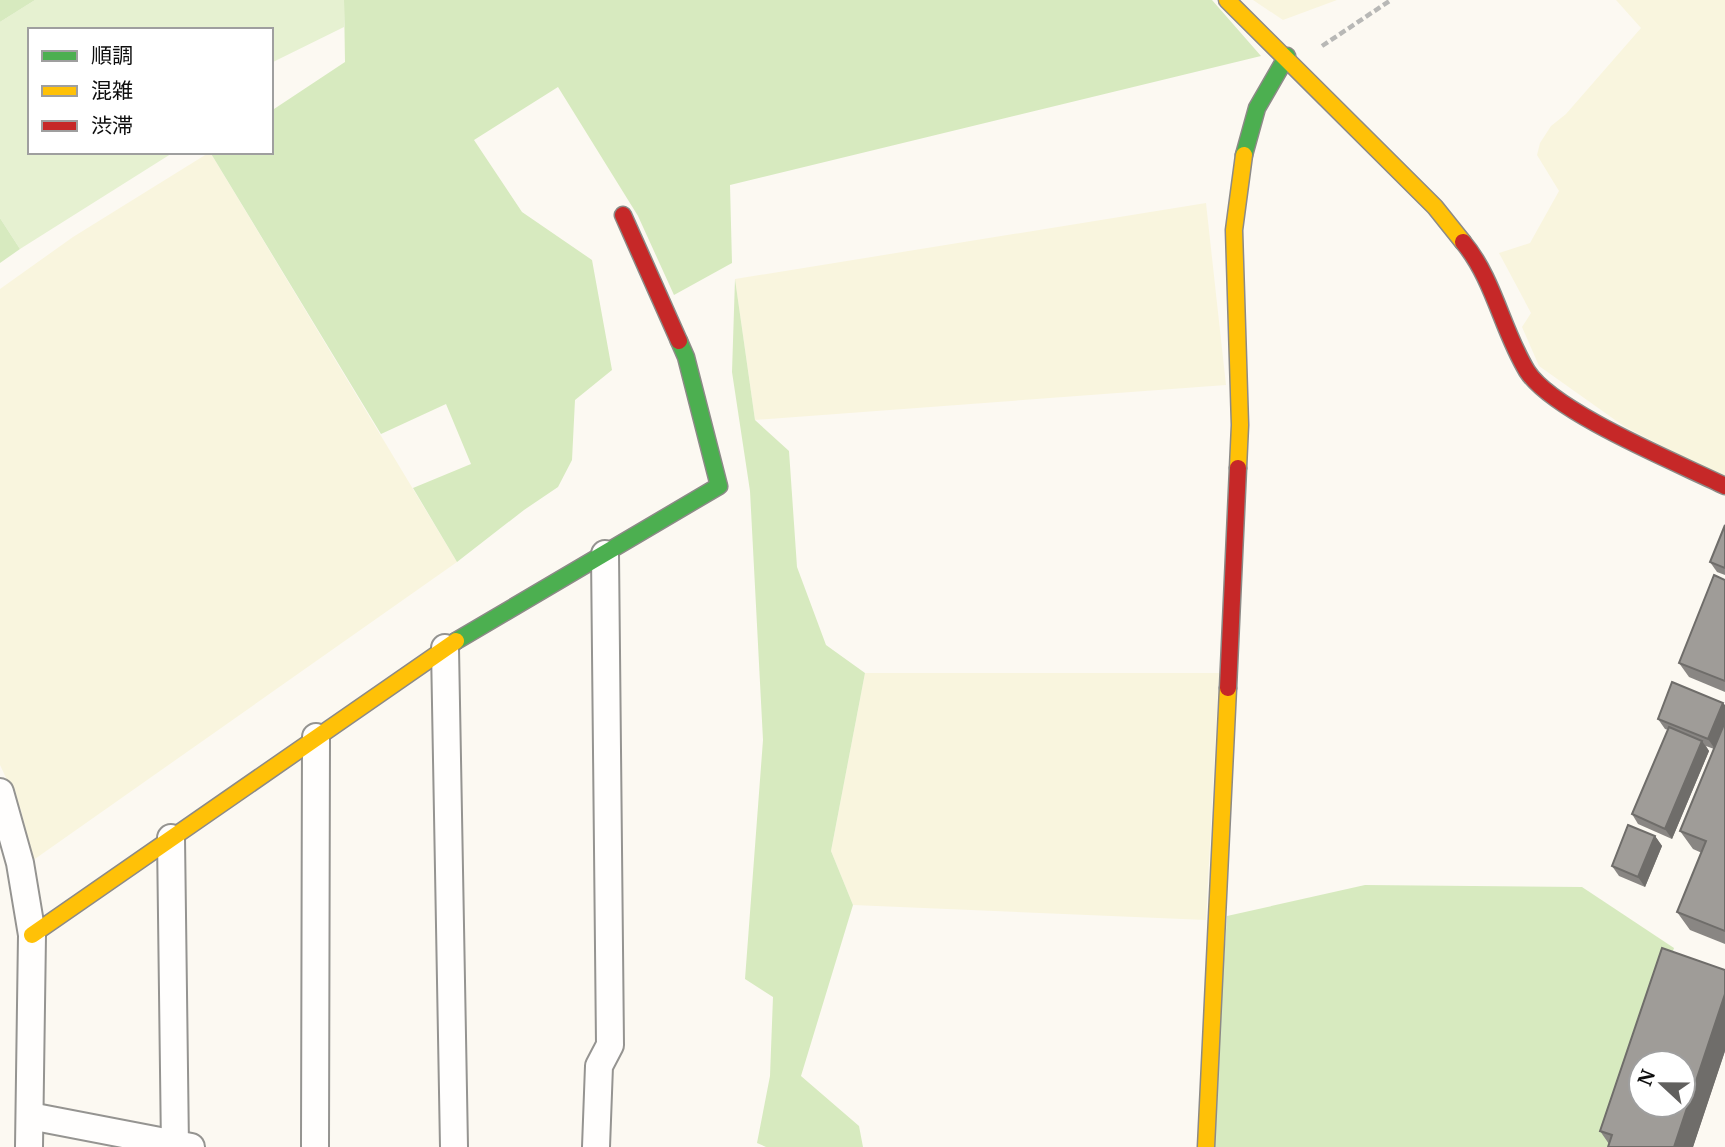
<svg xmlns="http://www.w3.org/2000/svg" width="1725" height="1147" viewBox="0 0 1725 1147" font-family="Merriweather,'Noto Sans JP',serif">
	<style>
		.farmland { fill: #f9f5de }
		.green { fill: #e6f1d1 }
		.forest { fill: #d7eabf }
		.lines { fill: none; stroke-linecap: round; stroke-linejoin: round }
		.street-casing { stroke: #959491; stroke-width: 30 }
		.fast-casing { stroke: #8c8a87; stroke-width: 19 }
		.slow-casing { stroke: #8c8a87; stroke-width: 19 }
		.jam-casing { stroke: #8c8a87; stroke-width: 19 }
		.path { stroke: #b8b8b6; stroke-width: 4.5; stroke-dasharray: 7 3.5; stroke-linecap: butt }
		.street { stroke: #fffefd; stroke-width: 26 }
		.fast { stroke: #4caf50; stroke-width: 16 }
		.slow { stroke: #ffc107; stroke-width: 16 }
		.jam { stroke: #c62828; stroke-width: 16 }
		.wall { fill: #898683 }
		.shaded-wall { fill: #6f6d6a }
		.building { fill: #9f9c98; stroke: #6f6d6a; stroke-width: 2; fill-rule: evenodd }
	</style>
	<rect width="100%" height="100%" fill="#fcf9f2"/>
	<g class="farmland">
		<path d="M1253 0H1337L1283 20Z"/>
		<path d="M1616 0H1725V478L1625 427 1539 366 1522 327 1531 313 1499 253 1530 243 1559 191 1537 155 1540 143 1551 126 1566 114 1641 28Z"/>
		<path d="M210 152 457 562 32 861 21 810 0 765V289L73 237Z"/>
		<path d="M1206 203 1226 385 755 420 735 279Z"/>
		<path d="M865 673H1219L1206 920 853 905 831 851Z"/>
	</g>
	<path class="green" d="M35 0H344V27L271 63V30H30V152H174L20 249 0 218V22Z"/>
	<g class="forest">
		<path d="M0 0H35L0 22Z"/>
		<path d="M344 0H1212L1261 56 730 185 732 263 674 295 638 216 558 87 474 140 522 212 592 260 612 370 575 400 572 460 558 487 524 510 457 562 413 488 471 464 446 404 381 434 210 152H271V111L345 62Z"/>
		<path d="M0 218 20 249 0 263Z"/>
		<path d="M735 279 755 420 789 451 797 567 826 645 865 673 831 851 853 905 801 1076 859 1126 863 1147H766L757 1143 770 1076 773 997 745 979 763 740 750 491 732 372Z"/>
		<path d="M1365 885 1582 887 1674 948 1608 1147H1211L1227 916Z"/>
	</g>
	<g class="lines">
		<defs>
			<g id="street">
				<path d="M445 648 454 1147"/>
				<path d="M0 792 20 863 32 935 29 1147"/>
				<path d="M171 838 175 1147"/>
				<path d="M30 1116 191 1147"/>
				<path d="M315 1147 316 737"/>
				<path d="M596 1147 599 1066 610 1045 605 554"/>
			</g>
			<g id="fast">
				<path d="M1244 155 1257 108 1287 56"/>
				<path d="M456 641 719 486 686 357 679 341"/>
			</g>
			<g id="slow">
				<path d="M1227 0 1435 207 1463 242"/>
				<path d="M1238 468 1240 425 1234 230 1244 155"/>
				<path d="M32 935 456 641"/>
				<path d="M1206 1147 1228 688"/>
			</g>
			<g id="jam">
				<path d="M623 215 679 341"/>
				<path d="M1463 242C1494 279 1502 330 1527 371 1553 412 1678 463 1725 486"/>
				<path d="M1228 688 1238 468"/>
			</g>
		</defs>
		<use href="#street" class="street-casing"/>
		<use href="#fast" class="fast-casing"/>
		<use href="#slow" class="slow-casing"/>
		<use href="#jam" class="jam-casing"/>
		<path class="path" d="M1322 46 1391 0"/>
		<use href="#street" class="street"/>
		<use href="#fast" class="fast"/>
		<use href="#slow" class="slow"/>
		<use href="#jam" class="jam"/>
	</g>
	<g class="wall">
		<path d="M1725 525V575L1717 572 1710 562Z"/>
		<path d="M1725 580V692L1689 677 1679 663Z"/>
		<path d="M1725 705V944L1690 930 1677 912 1702 853 1693 849 1680 831 1714 749 1706 746 1709 751 1672 839 1638 824 1632 814 1668 730 1665 729 1658 719Z"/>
		<path d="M1655 836 1662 846 1645 887 1619 876 1612 866Z"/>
		<path d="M1725 1051 1693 1147H1608L1609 1144 1600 1131Z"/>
	</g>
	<g class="shaded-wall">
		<path d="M1723 703 1725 705V725L1715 749 1708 739Z"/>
		<path d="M1702 741 1709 751 1672 839 1665 829Z"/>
		<path d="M1655 836 1662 846 1645 887 1638 877Z"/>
		<path d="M1725 994V1051L1693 1147H1674Z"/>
	</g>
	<g class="building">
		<path d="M1725 525V568L1710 562Z"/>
		<path d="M1714 575 1725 580V681L1679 663Z"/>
		<path d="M1672 682 1723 703 1708 739 1658 719Z"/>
		<path d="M1725 722V931L1677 912 1706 841 1680 831Z"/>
		<path d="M1669 727 1702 741 1665 829 1632 814Z"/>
		<path d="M1628 825 1655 836 1638 877 1612 866Z"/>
		<path d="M1662 948 1725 970V994L1674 1147H1608L1612 1135 1600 1131ZM1641 1063H1683V1105H1641Z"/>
	</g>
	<rect x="28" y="28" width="245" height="126" fill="#ffffff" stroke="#9f9f9f" stroke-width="2"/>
	<rect x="42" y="51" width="35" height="10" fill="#4caf50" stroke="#9f9f9f" stroke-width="2"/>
	<text x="91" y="63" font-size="21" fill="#0e0e0e">順調</text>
	<rect x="42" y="86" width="35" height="10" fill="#ffc107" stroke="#9f9f9f" stroke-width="2"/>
	<text x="91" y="98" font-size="21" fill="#0e0e0e">混雑</text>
	<rect x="42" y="121" width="35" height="10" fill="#c62828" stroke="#9f9f9f" stroke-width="2"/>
	<text x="91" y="133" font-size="21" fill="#0e0e0e">渋滞</text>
	<g transform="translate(1662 1084) rotate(292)"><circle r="33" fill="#ffffff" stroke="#9f9f9f" stroke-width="2"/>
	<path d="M0-5L12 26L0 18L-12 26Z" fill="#61605e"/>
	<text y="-10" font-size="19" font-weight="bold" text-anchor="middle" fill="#0e0e0e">N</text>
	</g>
</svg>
